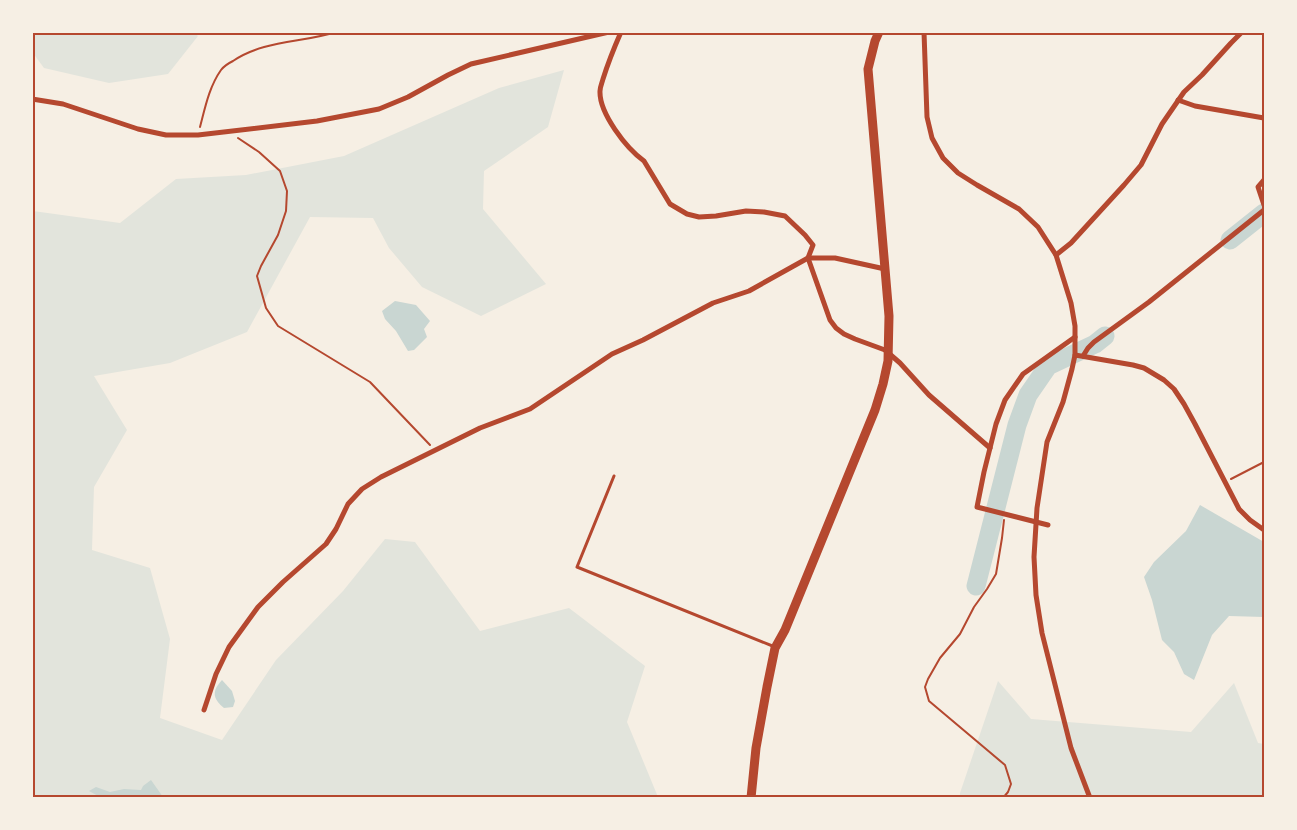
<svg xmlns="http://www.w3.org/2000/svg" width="1297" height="830" viewBox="0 0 1297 830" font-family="Helvetica,sans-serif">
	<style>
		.green { fill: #e2e4dc }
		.water { fill: #c9d6d2 }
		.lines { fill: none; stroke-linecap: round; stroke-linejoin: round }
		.river { stroke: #c9d6d2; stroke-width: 19 }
		.path { stroke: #b5482f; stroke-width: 2 }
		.service { stroke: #b5482f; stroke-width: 3 }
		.minor { stroke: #b5482f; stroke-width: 5 }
		.secondary { stroke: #b5482f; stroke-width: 9 }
		.neatline { fill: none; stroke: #b5482f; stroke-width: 2 }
	</style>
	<rect width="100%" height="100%" fill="#f6efe4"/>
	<g class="green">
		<path d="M193 32 198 36 168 74 109 83 44 68 33 53V33Z"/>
		<path d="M564 70 548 127 484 171 483 209 546 284 481 316 422 287 389 248 373 218 310 217 247 332 170 363 94 376 127 430 94 487 92 550 150 568 170 639 160 718 222 740 276 660 343 591 385 539 415 542 480 631 569 608 645 666 627 722 658 797 33 798V211L120 223 176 179 246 175 344 156 499 88Z"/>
		<path d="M998 681 1031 719 1191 732 1234 683 1258 743 1264 744V797L960 798V793Z"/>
	</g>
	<g class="water">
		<path d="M395 301 416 305 430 321 424 329 427 337 414 350 408 351 396 331 385 319 382 311Z"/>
		<path d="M1200 505 1264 542V617L1229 616 1212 635 1194 680 1184 674 1174 652 1162 640 1152 600 1144 577 1154 562 1186 531Z"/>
		<path d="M222 680 232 691 235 701 233 707 224 708C212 698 212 691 222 680Z"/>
		<path d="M151 780 163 797H100L89 791 96 787 110 792 124 789 141 790 143 786Z"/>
	</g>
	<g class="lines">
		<g class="river">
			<path d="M1230 240 1264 213"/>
			<path d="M976 586 1017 425 1028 395 1048 366 1095 344 1105 336"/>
		</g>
		<g class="path">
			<path d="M200 127C205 108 209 87 221 70 224 66 229 63 233 61 264 40 302 43 336 32"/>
			<path d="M238 138 259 152 280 171 287 191 286 211 278 235 261 266 257 276 266 308 278 326 370 382 430 445"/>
			<path d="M1231 479 1264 462"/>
			<path d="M1003 798 1008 792 1011 784 1005 765 929 701 925 687 928 679 940 658 960 634 974 607 987 589 996 574 1002 538 1004 520"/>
		</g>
		<path class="service" d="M614 476 577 567 775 647"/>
		<g class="minor">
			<path d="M621 32C614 48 608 63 603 79 602 83 600 87 600 91 599 113 626 148 644 161L670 204 687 214 699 217 716 216 746 211 764 212 785 216 805 235 813 245 808 258 830 320 836 328 844 334 855 339 885 350 900 363 929 395 990 448"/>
			<path d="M924 32 927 117 932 138 943 158 958 173 977 185 1019 209 1038 227 1056 255 1071 303 1075 326V355L1072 369 1063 402 1047 442 1037 508 1034 557 1036 595 1042 633 1071 748 1090 798"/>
			<path d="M32 99 63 104 138 129 166 135H198L317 121 379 109 408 97 448 75 471 64 609 32"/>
			<path d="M1178 100 1195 106 1264 118"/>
			<path d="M1264 180 1258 187 1264 205"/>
			<path d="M1056 255 1071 243 1124 185 1141 165 1162 124 1184 92 1202 75 1231 43 1242 32"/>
			<path d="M1075 355 1133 365 1144 368 1164 380 1174 389 1184 404 1195 424 1239 509 1250 520 1264 530"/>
			<path d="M1083 356 1088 348 1094 342 1149 302 1264 210"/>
			<path d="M1048 525 977 507 984 472 996 424 1005 400 1023 374 1075 337"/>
			<path d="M204 710 216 674 229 647 258 607 283 582 326 544 336 529 348 504 362 489 381 477 480 428 530 409 612 354 643 340 713 303 749 291 808 258H835L885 269"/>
		</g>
		<path class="secondary" d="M751 798 756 748 767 687 775 648 785 630 875 410 883 384 888 361 889 316 868 69 875 41 879 32"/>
	</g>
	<rect width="1297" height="830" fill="none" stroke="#f6efe4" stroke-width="68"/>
	<rect x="34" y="34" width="1229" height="762" class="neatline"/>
</svg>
